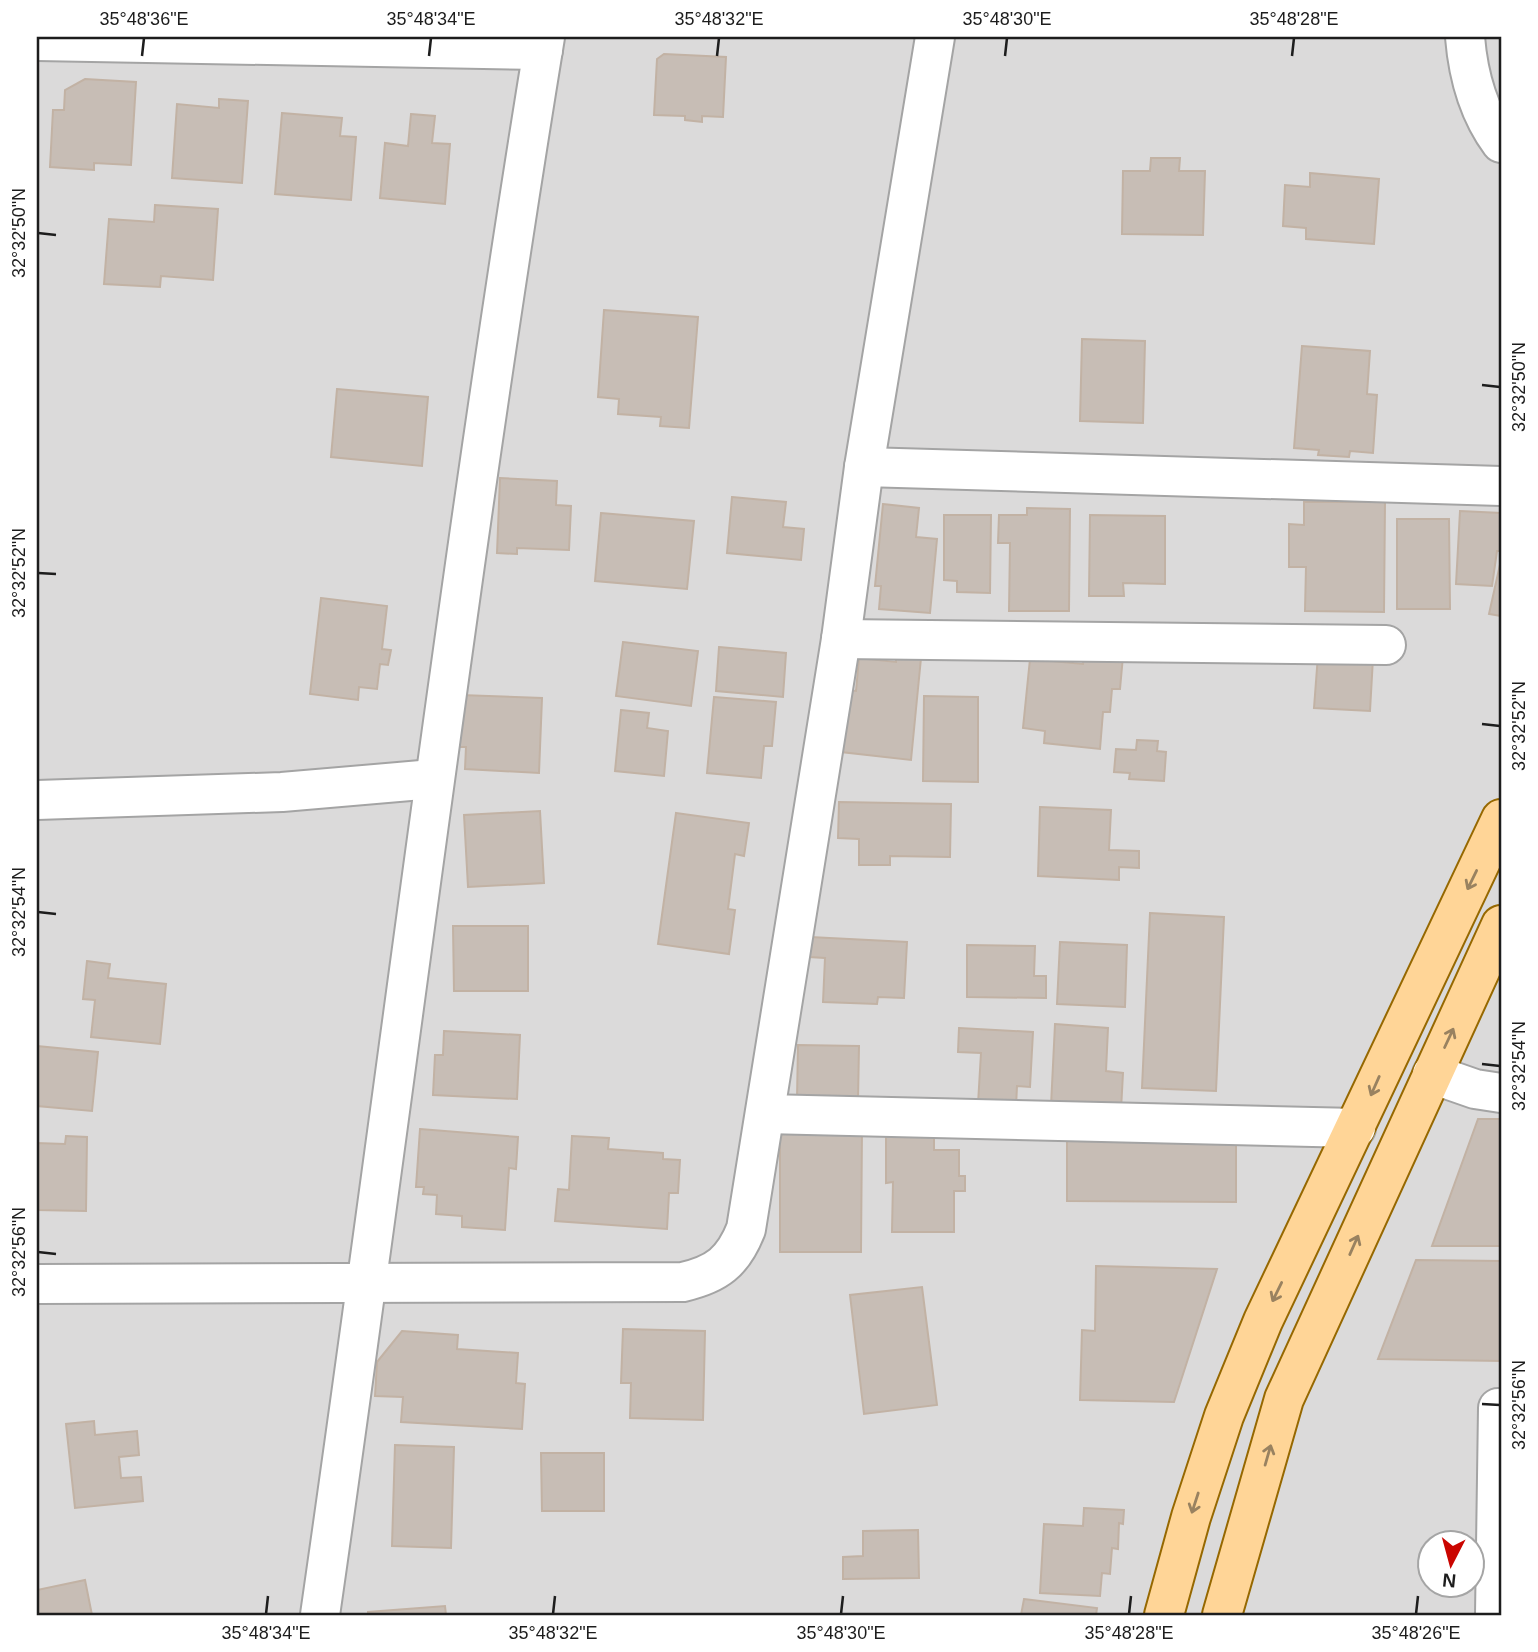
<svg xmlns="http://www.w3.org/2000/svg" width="1538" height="1652" viewBox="0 0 1538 1652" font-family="Helvetica,sans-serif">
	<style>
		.residential { fill: #dbdada; fill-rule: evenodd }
		.building { fill: #c7bdb5; stroke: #c2b2a4; stroke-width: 2 }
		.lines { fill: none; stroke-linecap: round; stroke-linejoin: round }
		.minor-casing { stroke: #a4a4a4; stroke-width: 42 }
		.major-casing { stroke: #966800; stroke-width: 42 }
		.minor { stroke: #fff; stroke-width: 38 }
		.major { stroke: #ffd597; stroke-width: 38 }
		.oneway { stroke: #998260 }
		.ticks { fill: none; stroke: #1d1d1d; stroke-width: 2.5 }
		.neatline { fill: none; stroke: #1d1d1d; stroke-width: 2.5 }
		.ticks-label { font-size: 18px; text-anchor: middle; fill: #1d1d1d }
	</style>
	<rect width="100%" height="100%" fill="#efebe2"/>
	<path class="residential" d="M37 37H1501V1615H37ZM1430 1544H1472V1586H1430Z"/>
	<g class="building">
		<path d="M664 54 726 57 723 117 702 116V122L685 120V116L654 115 657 59Z"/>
		<path d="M85 79 136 82 131 165 94 163V170L50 167 53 110H64L65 90Z"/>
		<path d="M219 99 248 101 242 183 172 178 177 104 219 108Z"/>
		<path d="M282 113 342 118 340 136 356 137 351 200 275 194Z"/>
		<path d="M411 114 435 116 432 143 450 144 445 204 380 198 385 143 408 146Z"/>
		<path d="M1151 158H1180L1179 171H1205L1203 235 1122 234 1123 171H1150Z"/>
		<path d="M1310 173 1379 179 1374 244 1306 239V228L1283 226 1285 185 1310 187Z"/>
		<path d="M155 205 218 209 213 280 161 276 160 287 104 284 109 219 154 222Z"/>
		<path d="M604 310 698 317 689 428 660 426 661 417 618 414 619 399 598 397Z"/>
		<path d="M1082 339 1145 341 1143 423 1080 421Z"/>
		<path d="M1302 346 1370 351 1367 394 1377 395 1373 453 1350 451 1349 457 1318 455 1319 450 1294 448Z"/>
		<path d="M337 389 428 397 422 466 331 457Z"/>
		<path d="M500 478 557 481 556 505 571 506 569 550 517 548V554L497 553Z"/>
		<path d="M732 497 786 502 783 527 804 529 801 560 727 553Z"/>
		<path d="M1304 502H1385L1384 612 1305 611 1306 567H1289V524L1304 525Z"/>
		<path d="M883 504 919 508 916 537 937 539 930 613 879 609 881 586H875Z"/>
		<path d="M1027 508 1070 509 1069 611H1009L1010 543H998L999 515H1027Z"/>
		<path d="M1460 511 1501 513V551H1497L1492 586 1456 584Z"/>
		<path d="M601 513 694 521 687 589 595 581Z"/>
		<path d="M944 515H991L990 593 957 592V581L944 580Z"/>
		<path d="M1090 515 1165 516V584L1123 583 1124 596H1089Z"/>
		<path d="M1397 519H1449L1450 609H1397Z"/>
		<path d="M1501 560V616L1489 614Z"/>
		<path d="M321 598 387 606 382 649 391 650 388 665 380 664 377 689 359 687 358 700 310 694Z"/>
		<path d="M623 642 698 651 691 706 616 696Z"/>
		<path d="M719 647 786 653 783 697 716 691Z"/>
		<path d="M1084 653 1123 656 1120 689H1112L1110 712H1103L1100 749 1044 743 1045 731 1023 728 1030 659 1083 664Z"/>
		<path d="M1318 655 1373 658 1370 711 1314 708Z"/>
		<path d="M896 656 921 658 911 760 841 752 839 689 856 691 859 658 896 662Z"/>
		<path d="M460 695 542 698 539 773 465 769 466 747H457Z"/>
		<path d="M924 696 978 697V782L923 781Z"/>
		<path d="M714 697 776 702 772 746H764L761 778 707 773Z"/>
		<path d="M621 710 649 713 647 728 668 731 664 776 615 771Z"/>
		<path d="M1137 740 1158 741 1157 751 1166 752 1164 781 1129 779 1130 773 1114 772 1116 749 1136 750Z"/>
		<path d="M839 802 951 804 950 857 890 856V865H859V839L838 838Z"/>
		<path d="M1040 807 1111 810 1109 850 1139 851V868L1119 867V880L1038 876Z"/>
		<path d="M540 811 544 883 468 887 464 815Z"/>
		<path d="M676 813 749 823 744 856 735 854 728 909 735 910 729 954 658 944Z"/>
		<path d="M1150 913 1224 917 1216 1091 1142 1088Z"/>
		<path d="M453 926H528V991H454Z"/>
		<path d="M810 937 907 942 904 998 878 997 877 1004 823 1002 825 958 809 957Z"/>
		<path d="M1060 942 1127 945 1125 1007 1057 1004Z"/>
		<path d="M967 945 1035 946 1034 976H1046V998L967 997Z"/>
		<path d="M87 961 110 964 108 978 166 984 160 1044 91 1037 95 1000 83 999Z"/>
		<path d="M1055 1024 1108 1028 1106 1071 1123 1073 1121 1110 1051 1106Z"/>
		<path d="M959 1028 1033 1032 1030 1087 1017 1086 1016 1107 978 1104 981 1053 958 1052Z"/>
		<path d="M444 1031 520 1035 517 1099 433 1095 435 1055H443Z"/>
		<path d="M798 1045 859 1046 858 1101 797 1099Z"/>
		<path d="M37 1046 98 1052 92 1111 37 1106Z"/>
		<path d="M1478 1119H1501V1246H1432Z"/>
		<path d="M780 1128H862L861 1252H780Z"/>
		<path d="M420 1129 518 1137 516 1169 509 1168 505 1230 462 1227V1216L436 1214 437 1195 423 1194 424 1187H416Z"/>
		<path d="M1067 1132 1236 1133V1202L1067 1201Z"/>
		<path d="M886 1135 934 1136V1150H959V1176H965V1191H954V1232H892L893 1182 886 1183Z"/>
		<path d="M66 1136 87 1137 86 1211 37 1210V1143L65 1144Z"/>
		<path d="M572 1136 609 1138 608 1149 663 1153V1159L680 1160 678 1193H669L667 1229 555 1221 558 1189 569 1190Z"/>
		<path d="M1416 1260 1501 1261V1361L1378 1359Z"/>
		<path d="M1096 1266 1217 1269 1174 1402 1080 1400 1082 1330 1095 1331Z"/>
		<path d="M922 1287 937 1405 864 1414 850 1295Z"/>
		<path d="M623 1329 705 1331 703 1420 630 1418 631 1383H621Z"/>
		<path d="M402 1331 458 1335 457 1349 518 1353 516 1383 525 1384 522 1429 401 1422 403 1397 375 1396 377 1362Z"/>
		<path d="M94 1421 95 1435 137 1431 139 1455 119 1457 121 1478 141 1477 143 1501 75 1508 66 1424Z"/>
		<path d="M395 1445 454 1447 451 1548 392 1546Z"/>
		<path d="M541 1453H604V1511H542Z"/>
		<path d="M1084 1508 1124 1510 1123 1524 1119 1523 1118 1549 1112 1548 1110 1574 1102 1573 1100 1596 1040 1593 1044 1524 1083 1526Z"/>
		<path d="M918 1530 919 1578 843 1579V1557L863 1556V1531Z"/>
		<path d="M85 1580 92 1615H37V1590Z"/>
		<path d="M1024 1599 1097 1608 1096 1615H1021Z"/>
		<path d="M445 1606 446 1615H368V1612Z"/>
	</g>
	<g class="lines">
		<defs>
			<g id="minor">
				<path d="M1465 37C1468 74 1478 112 1501 143"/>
				<path d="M37 41 543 50"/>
				<path d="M864 467 1501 486"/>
				<path d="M841 639 1386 645"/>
				<path d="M37 800 282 792 433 779"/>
				<path d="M1432 1074 1475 1089 1501 1093"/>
				<path d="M765 1114 1356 1128"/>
				<path d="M37 1284 683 1282C717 1274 733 1262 746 1229L841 639 864 467 935 37"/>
				<path d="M320 1615C396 1089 459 561 545 37"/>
				<path d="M1495 1615 1498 1408"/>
			</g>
			<g id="major">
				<path d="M1164 1615 1191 1517 1224 1416 1263 1321 1501 819"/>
				<path d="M1222 1615 1284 1399 1501 925"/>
			</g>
		</defs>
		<use href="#minor" class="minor-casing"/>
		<use href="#major" class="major-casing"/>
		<use href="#minor" class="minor"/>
		<use href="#major" class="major"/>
	</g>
	<defs><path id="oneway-shaft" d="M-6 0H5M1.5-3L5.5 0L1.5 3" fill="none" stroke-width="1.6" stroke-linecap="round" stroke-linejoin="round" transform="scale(1.75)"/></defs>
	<g class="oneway">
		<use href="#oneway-shaft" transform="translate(1472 880) rotate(116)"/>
		<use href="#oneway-shaft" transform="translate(1449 1038) rotate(-65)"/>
		<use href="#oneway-shaft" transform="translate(1375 1086) rotate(114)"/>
		<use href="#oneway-shaft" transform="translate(1354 1245) rotate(-66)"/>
		<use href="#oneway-shaft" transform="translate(1277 1292) rotate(116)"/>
		<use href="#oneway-shaft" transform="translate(1268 1455) rotate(-74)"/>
		<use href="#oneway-shaft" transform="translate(1195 1503) rotate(108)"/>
	</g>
	<path class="ticks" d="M142 56 144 38M429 56 431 38M717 56 719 38M1005 56 1007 38M1292 56 1294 38M38 233 56 235M1482 385 1500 387M38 573 56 574M1482 724 1500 726M38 912 56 914M1482 1064 1500 1066M38 1252 56 1254M1482 1404 1500 1405M266 1614 268 1596M553 1614 555 1596M841 1614 843 1596M1129 1614 1131 1596M1416 1614 1418 1596"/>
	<rect width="1538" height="1652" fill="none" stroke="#ffffff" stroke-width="77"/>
	<g transform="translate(1451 1564) rotate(186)"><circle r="33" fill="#ffffff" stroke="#a5a5a5" stroke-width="2"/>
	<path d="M0-5L12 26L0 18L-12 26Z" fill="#ca0500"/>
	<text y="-10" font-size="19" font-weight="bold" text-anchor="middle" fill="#1d1d1d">N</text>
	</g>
	<rect x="38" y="38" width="1462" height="1576" class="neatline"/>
	<g class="ticks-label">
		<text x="144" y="25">35°48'36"E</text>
		<text x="431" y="25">35°48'34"E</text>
		<text x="719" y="25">35°48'32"E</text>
		<text x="1007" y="25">35°48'30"E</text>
		<text x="1294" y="25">35°48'28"E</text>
		<text transform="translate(19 233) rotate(-90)" y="6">32°32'50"N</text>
		<text transform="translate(1519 387) rotate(-90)" y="6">32°32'50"N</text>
		<text transform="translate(19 573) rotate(-90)" y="6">32°32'52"N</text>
		<text transform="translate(1519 726) rotate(-90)" y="6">32°32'52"N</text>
		<text transform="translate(19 912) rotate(-90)" y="6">32°32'54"N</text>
		<text transform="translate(1519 1066) rotate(-90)" y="6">32°32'54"N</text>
		<text transform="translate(19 1252) rotate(-90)" y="6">32°32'56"N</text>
		<text transform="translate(1519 1405) rotate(-90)" y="6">32°32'56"N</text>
		<text x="266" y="1639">35°48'34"E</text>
		<text x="553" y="1639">35°48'32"E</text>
		<text x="841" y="1639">35°48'30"E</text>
		<text x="1129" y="1639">35°48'28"E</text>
		<text x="1416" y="1639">35°48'26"E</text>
	</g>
</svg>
